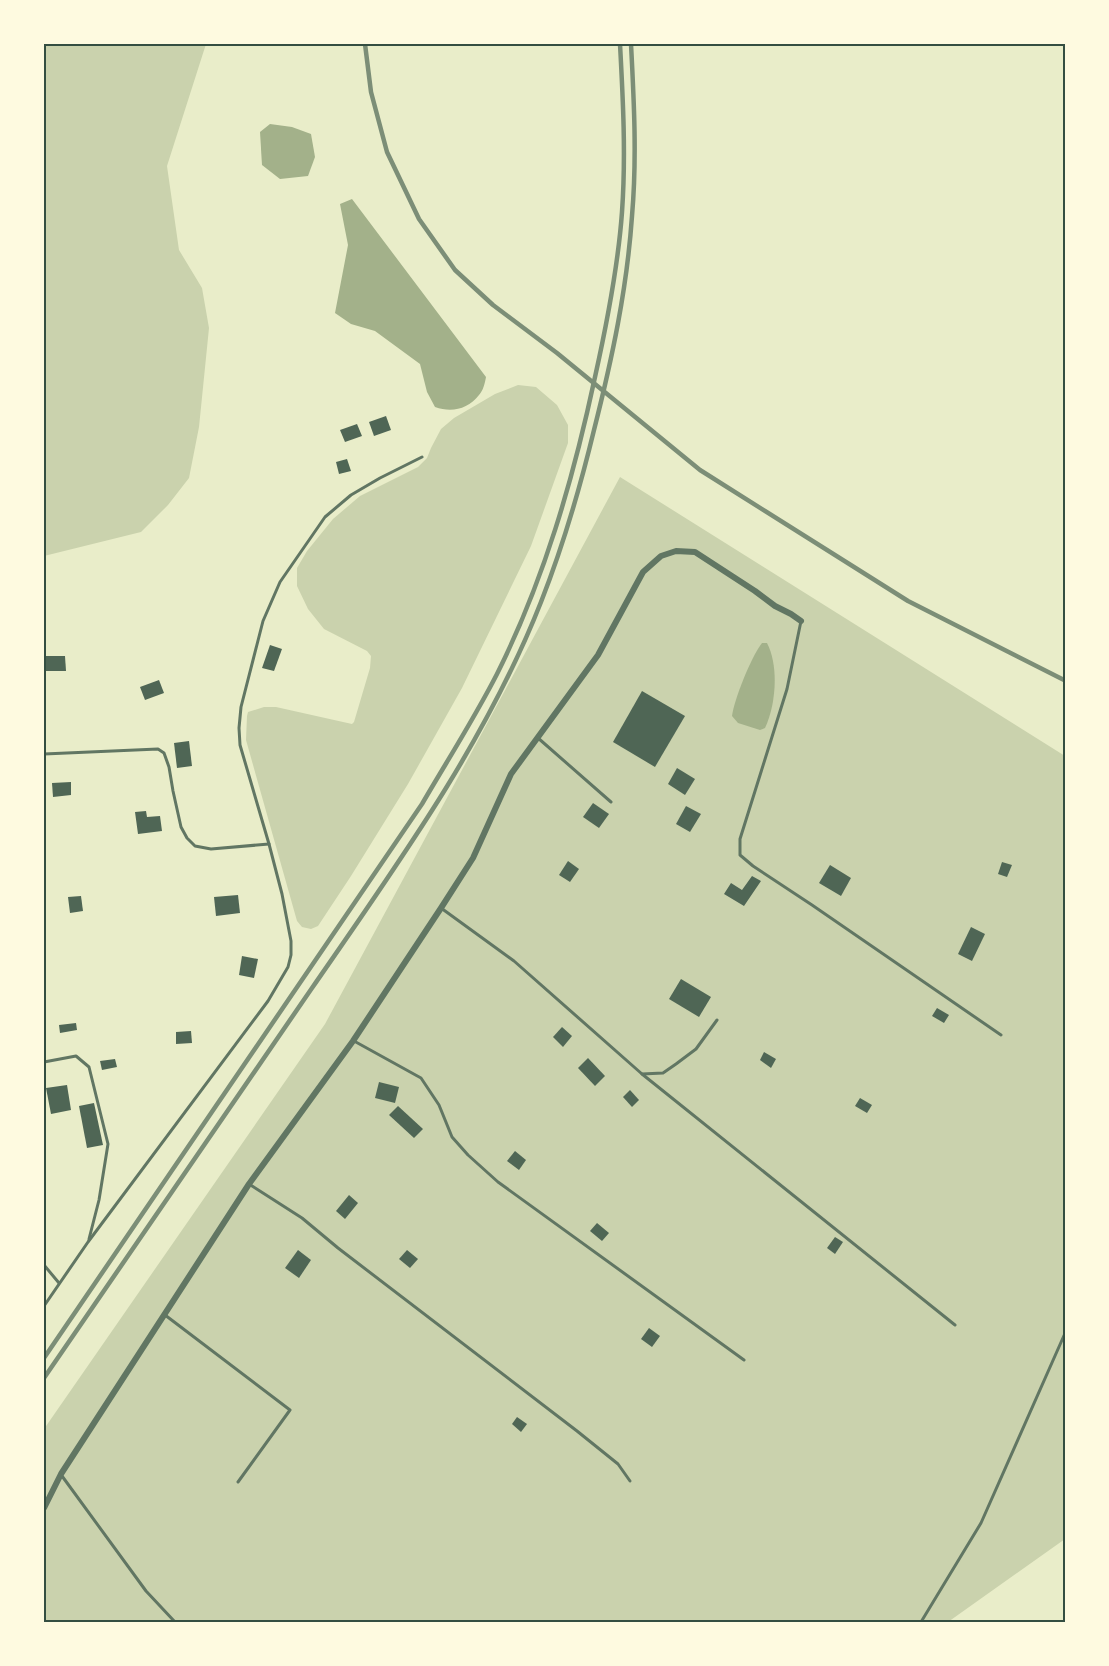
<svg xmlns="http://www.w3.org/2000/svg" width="1109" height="1666" font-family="Helvetica,sans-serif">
	<rect width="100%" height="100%" fill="#e9edc9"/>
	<g fill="#cad2ad">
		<polygon points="44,44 206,44 167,166 179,250 202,288 209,328 199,427 189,478 168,505 141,532 44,556"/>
		<polygon points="518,385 536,387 557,405 568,425 568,443 531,546 462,688 408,784 351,876 318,926 311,929 302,927 297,921 246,740 247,716 248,712 264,707 276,707 352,724 354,722 370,668 371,656 367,651 324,629 308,609 297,586 297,568 307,551 333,519 360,496 418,467 427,458 431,448 441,429 454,418 495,394"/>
		<polygon points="620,477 1065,756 1065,1539 948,1622 44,1622 44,1429 325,1024"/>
	</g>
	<g fill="#a3b18a">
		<polygon points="270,124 292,127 311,134 315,157 308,176 280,179 262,165 260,132"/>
		<path d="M352,199L486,377C485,383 483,391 479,395C468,409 452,413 435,407L427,392L420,364L375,331L351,324L335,313L348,245L340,204Z"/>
		<path d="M762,643H767C779,666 776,705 765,728L760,730L738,723L732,716C734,700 751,657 762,643Z"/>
	</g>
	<g fill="#4f6655">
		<polygon points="386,416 391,430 374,436 369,422"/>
		<polygon points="357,424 362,436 345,442 340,430"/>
		<polygon points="347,459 351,471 339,474 336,462"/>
		<polygon points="270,645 282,649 274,671 262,668"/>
		<polygon points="44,656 65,656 66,671 44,671"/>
		<polygon points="159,680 164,693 145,700 140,687"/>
		<polygon points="642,691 685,716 655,767 613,742"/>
		<polygon points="189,741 192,766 177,768 174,743"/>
		<polygon points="677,768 695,779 685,795 668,784"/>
		<polygon points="71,782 71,795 53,797 52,783"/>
		<polygon points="593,803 609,814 599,828 583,817"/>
		<polygon points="686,806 701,814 690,832 676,824"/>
		<polygon points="146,811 147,817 160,816 162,831 138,834 135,812"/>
		<polygon points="568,861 579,869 570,882 559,875"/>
		<polygon points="1002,862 1012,865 1007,877 998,874"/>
		<polygon points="830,865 851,878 841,896 819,883"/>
		<polygon points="752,876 761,881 744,906 724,894 731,883 742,890"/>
		<polygon points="238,895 240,913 216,916 214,897"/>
		<polygon points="81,896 83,911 70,913 68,897"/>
		<polygon points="971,927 985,934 972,961 958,954"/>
		<polygon points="242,956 258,959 254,978 239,975"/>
		<polygon points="681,979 711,997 699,1017 669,999"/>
		<polygon points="937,1008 949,1015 944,1023 932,1016"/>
		<polygon points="76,1023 77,1030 60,1033 59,1025"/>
		<polygon points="562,1027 572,1036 563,1047 553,1037"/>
		<polygon points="191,1031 192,1043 176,1044 176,1032"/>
		<polygon points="764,1052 776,1059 771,1068 760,1060"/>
		<polygon points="588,1058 605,1076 595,1086 578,1068"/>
		<polygon points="115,1059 117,1067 102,1070 100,1061"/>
		<polygon points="379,1082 399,1087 395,1103 375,1098"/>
		<polygon points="67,1085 71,1110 51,1114 46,1088"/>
		<polygon points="630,1090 639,1100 632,1107 623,1097"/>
		<polygon points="860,1098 872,1105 867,1113 855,1106"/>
		<polygon points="94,1103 103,1145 87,1148 79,1106"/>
		<polygon points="398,1106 423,1129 414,1138 389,1115"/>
		<polygon points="515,1151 526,1160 519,1170 507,1161"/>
		<polygon points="349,1195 358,1203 345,1219 336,1211"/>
		<polygon points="597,1223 609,1233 602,1241 590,1231"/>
		<polygon points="835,1237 843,1242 835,1254 827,1248"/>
		<polygon points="298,1250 311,1260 299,1278 285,1268"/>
		<polygon points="407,1250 418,1259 410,1268 399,1259"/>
		<polygon points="649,1328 660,1336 652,1347 641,1339"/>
		<polygon points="517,1417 527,1424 521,1432 512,1424"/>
	</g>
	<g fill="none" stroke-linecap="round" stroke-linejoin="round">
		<g stroke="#617663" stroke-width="3">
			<polyline points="801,621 787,689 740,839 740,855 753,866 812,905 1001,1035"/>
			<polyline points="538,738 611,802"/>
			<polyline points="44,754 158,749 164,753 169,767 173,791 181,827 187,838 195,846 211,849 269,844"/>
			<polyline points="441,908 514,961 642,1074 663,1073 676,1064 696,1049 717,1020"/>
			<polyline points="354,1041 421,1078 439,1105 452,1137 468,1155 498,1182 744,1360"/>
			<polyline points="44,1062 76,1056 89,1067 108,1144 99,1200 89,1239"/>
			<polyline points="642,1074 955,1325"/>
			<polyline points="249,1184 302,1218 338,1248 577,1431 618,1464 630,1481"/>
			<polyline points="44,1265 59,1283"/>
			<polyline points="44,1306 88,1242 268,1001 288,967 291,955 291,941 282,894 269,844 240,745 239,728 241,707 263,621 280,582 325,517 351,495 380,478 422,457"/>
			<polyline points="165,1315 290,1410 238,1482"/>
			<polyline points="62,1476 146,1591 175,1622"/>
			<polyline points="921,1622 981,1523 1066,1331"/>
		</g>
		<polyline stroke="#617663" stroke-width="6" points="44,1508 61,1474 249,1184 353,1041 441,908 473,858 511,774 598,655 643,572 661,556 676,551 695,552 755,591 775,606 791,614 801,621"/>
		<g stroke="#7c8e77" stroke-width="4.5">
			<polyline points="365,44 371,92 387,152 419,219 455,270 493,305 557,353 700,470 908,601 1066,681"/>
			<path d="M44,1358L422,804C447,761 474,719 497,674C544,580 573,480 595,377C607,323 618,268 622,212C626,156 623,99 620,44"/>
			<path d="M44,1378C133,1248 222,1118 312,988C397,865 486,742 541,602C563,546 580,488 594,430C612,359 627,289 632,216C637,159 634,101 631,44"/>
		</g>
	</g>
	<rect width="1109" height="1666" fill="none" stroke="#fefae0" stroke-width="90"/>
	<rect x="45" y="45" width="1019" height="1576" fill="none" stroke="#344e41" stroke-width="2"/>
</svg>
